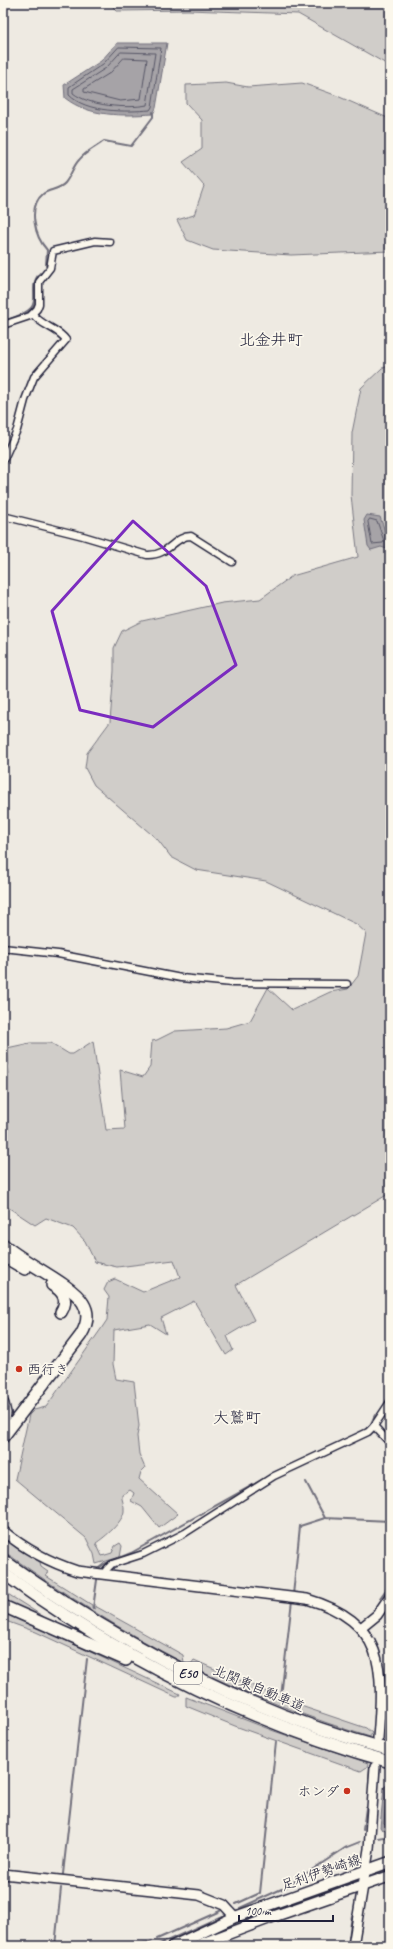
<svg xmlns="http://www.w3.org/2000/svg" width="393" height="1949" font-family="Caveat,'Klee One',sans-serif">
	<rect width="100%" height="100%" fill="#eeeae2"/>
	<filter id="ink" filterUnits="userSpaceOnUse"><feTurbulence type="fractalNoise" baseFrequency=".025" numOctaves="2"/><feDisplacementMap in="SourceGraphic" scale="8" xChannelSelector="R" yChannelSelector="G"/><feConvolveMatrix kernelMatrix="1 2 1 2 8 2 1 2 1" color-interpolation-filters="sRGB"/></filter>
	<g filter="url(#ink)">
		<g fill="#d0cdc9" stroke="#797882">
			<polygon points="109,3 390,3 390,66 298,14 188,10 117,11"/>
			<polygon points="226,83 248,87 302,83 335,95 390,119 390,251 291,255 213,250 187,240 177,220 194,215 204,186 183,162 202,149 202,120 186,103 186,85"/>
			<path d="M390,366V1193L236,1285L254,1320L227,1336L233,1350L226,1355L194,1301L161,1318L166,1334L150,1324L114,1330L113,1364L116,1379L134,1382L139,1426L137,1436L139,1454L145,1468L141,1472L139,1479L178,1514L159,1528L142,1507L131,1501L134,1493L130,1490L122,1495C121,1500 125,1505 124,1511C123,1522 105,1537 96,1543L102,1556L112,1553L115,1546L120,1543L122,1546L120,1557L96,1564L94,1554L86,1538L15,1479L29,1415L34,1410L46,1407L101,1329L107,1320L109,1297L104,1290L108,1282L115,1279L143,1292L180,1277L174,1260L117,1267L95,1262L85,1241L73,1228L46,1218L35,1225L3,1204V1084L9,1074L7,1048L30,1043H51L69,1054H73L93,1041L106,1130L125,1129L120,1070L143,1077L150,1067L152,1041L157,1040L175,1031L226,1028L250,1021L268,988L292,1010L330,992L348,989L358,976L366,933L356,924L266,881L196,870L171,857L158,840L94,785L85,768L87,753L110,722L114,671V648L122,631L142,621L222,603L260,599L292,576L358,557L351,495L352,433L361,388L382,368Z"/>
			<path d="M3,1536L40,1562L41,1567L48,1572L46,1576L92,1605V1608L95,1609V1606L183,1655L184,1663C124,1632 67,1596 12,1557L3,1551Z"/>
			<polygon points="3,1591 44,1617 3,1602"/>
			<polygon points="3,1611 180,1694 178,1697 176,1697 36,1632 3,1620"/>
			<path d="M194,1660L292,1703L366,1728L372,1733L370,1737C308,1718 249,1694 190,1667L189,1664H191Z"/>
			<polygon points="186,1697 274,1731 368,1763 367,1767 361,1771 235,1726 186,1706"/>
		</g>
		<g fill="#a6a3a7" stroke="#716f7c">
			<path d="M117,43H167L156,108L153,114C123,116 89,117 65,98L64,85L101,61Z"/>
			<polygon points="367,515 380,517 390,545 390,550 381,547 371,550 368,546 364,520"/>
			<polygon points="387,1785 390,1786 390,1828 382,1830 380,1827 384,1787"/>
		</g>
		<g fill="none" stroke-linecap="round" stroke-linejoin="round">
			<g stroke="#575666" stroke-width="1">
				<path d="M119,47L161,48L152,107L150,110C126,112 87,113 69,95V87L103,64Z"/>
				<path d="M121,52L155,53L147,105C127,109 89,106 73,93V89L106,68Z"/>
				<polygon points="124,58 147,59 141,99 120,101 84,92 84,89 110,73"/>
				<polygon points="370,519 377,521 384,541 383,543 372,544 368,522"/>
				<polyline points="390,1789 387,1791 384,1823 386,1825 390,1824"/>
			</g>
			<g stroke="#716f7c" stroke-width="2">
				<path d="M46,265L47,250C35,237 27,207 43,194C49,189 59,190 65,183C71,176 73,166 79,160C85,152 96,147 104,141L131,146L153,117V112"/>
				<path d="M3,321C12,318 25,315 31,308C39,300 28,286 40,273"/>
				<polyline points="376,1433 390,1448"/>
				<polyline points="347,1439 369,1428 375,1415"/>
				<polyline points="306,1482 325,1518 390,1521"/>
				<polyline points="99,1568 104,1564 131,1553 274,1473"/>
				<polyline points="293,1595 300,1526 325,1518"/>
				<polyline points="380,1598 390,1584"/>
				<polyline points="93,1608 97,1580"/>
				<polyline points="281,1697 292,1600"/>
				<polyline points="374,1736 374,1729"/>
				<polyline points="369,1778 370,1766"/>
				<polyline points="363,1830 366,1808"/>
				<polyline points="378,1838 390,1836"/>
				<polyline points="63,1874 87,1659"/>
				<polyline points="236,1904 260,1893 276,1742"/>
				<polyline points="240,1908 286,1887 345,1848 360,1842"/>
				<polyline points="157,1939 220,1911"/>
				<polyline points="158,1945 222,1916"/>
				<polyline points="55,1946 61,1888"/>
				<polyline points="140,1946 152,1941"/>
				<polyline points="348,1946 352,1915"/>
			</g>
			<defs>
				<g id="street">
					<polyline points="3,325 30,316 37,309 39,304 39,282 50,268 53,251 95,241 110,242"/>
					<path d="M3,461L17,430L25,400L34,377L66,340C58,328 41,326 33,314"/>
					<path d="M3,516L83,536L147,555C169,556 174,536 191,536L232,562"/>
					<polyline points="3,948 58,954 181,978 232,983 347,984"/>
					<polyline points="374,1426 390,1443"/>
					<polyline points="106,1575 106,1570 112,1564 143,1554 185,1533 274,1476 368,1432 374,1426 390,1402"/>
				</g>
				<g id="secondary">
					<path d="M3,1531C26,1550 49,1562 77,1571L307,1599C385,1622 384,1667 378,1738"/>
					<polyline points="361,1628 377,1615 390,1596"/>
					<polyline points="3,1874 199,1895 224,1905 235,1917"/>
					<polyline points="353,1946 369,1849 375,1767"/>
				</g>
				<g id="primary">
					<polyline points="173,1946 235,1917 390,1862"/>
					<polyline points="196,1946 275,1916 390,1876"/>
				</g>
				<g id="highway">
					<path d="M3,1244C22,1262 72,1284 83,1303C90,1314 87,1325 81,1335L3,1437"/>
					<polyline points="3,1256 25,1269"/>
					<path d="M52,1285C63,1291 69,1300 61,1312"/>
					<polyline points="3,1404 5,1413 3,1426"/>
					<path d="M3,1560C120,1644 250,1713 390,1750"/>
					<path d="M3,1573C120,1658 250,1723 390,1762"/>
					<polyline points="3,1606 126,1660"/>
				</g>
			</defs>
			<use href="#street" stroke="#22223b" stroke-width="9"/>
			<use href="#secondary" stroke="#22223b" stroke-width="12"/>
			<use href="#primary" stroke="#22223b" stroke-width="13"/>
			<use href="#highway" stroke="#22223b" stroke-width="14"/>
			<use href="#street" stroke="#fbf7ec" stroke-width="6"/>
			<use href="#secondary" stroke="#fbf7ec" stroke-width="9"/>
			<use href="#primary" stroke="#fbf7ec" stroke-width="10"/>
			<use href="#highway" stroke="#fbf7ec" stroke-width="11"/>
		</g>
	</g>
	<path fill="none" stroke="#7b2cbf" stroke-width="3" stroke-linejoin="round" d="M133,521L206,586L236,665L153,727L80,710L52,611Z"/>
	<g fill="#c8321e" stroke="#fbf7ec" stroke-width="1.5">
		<circle cx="19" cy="1369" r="4"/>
		<circle cx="347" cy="1791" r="4"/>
	</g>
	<g text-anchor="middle" stroke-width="3.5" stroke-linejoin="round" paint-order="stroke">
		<rect fill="#fbf7ec" stroke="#636270" stroke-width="1" x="174" y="1662" width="28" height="22" rx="3"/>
		<g font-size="13" font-weight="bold" fill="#22223b">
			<text x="188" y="1678">E50</text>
		</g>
		<g font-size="14" fill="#22223b" stroke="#fbf7ec" text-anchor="start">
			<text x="27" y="1374">西行き</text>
			<text x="339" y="1796" text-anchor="end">ホンダ</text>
		</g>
		<g font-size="14" fill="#22223b" stroke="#fbf7ec">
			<text transform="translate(259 1688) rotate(23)" y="5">北関東自動車道</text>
			<text transform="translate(321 1872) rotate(-19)" y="5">足利伊勢崎線</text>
		</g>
		<g font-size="16" fill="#22223b" stroke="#fbf7ec">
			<text x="271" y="345">北金井町</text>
			<text x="237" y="1423">大鷲町</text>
		</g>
	</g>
	<rect width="393" height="1949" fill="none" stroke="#fbf7ec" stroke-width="16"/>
	<rect x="8" y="8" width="377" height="1933" fill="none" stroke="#22223b" stroke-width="1.5" filter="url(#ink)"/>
	<path d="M239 1915v6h94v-6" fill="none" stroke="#22223b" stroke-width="2"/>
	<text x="245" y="1915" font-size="12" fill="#22223b" stroke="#fbf7ec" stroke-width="3" paint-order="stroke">100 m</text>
</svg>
